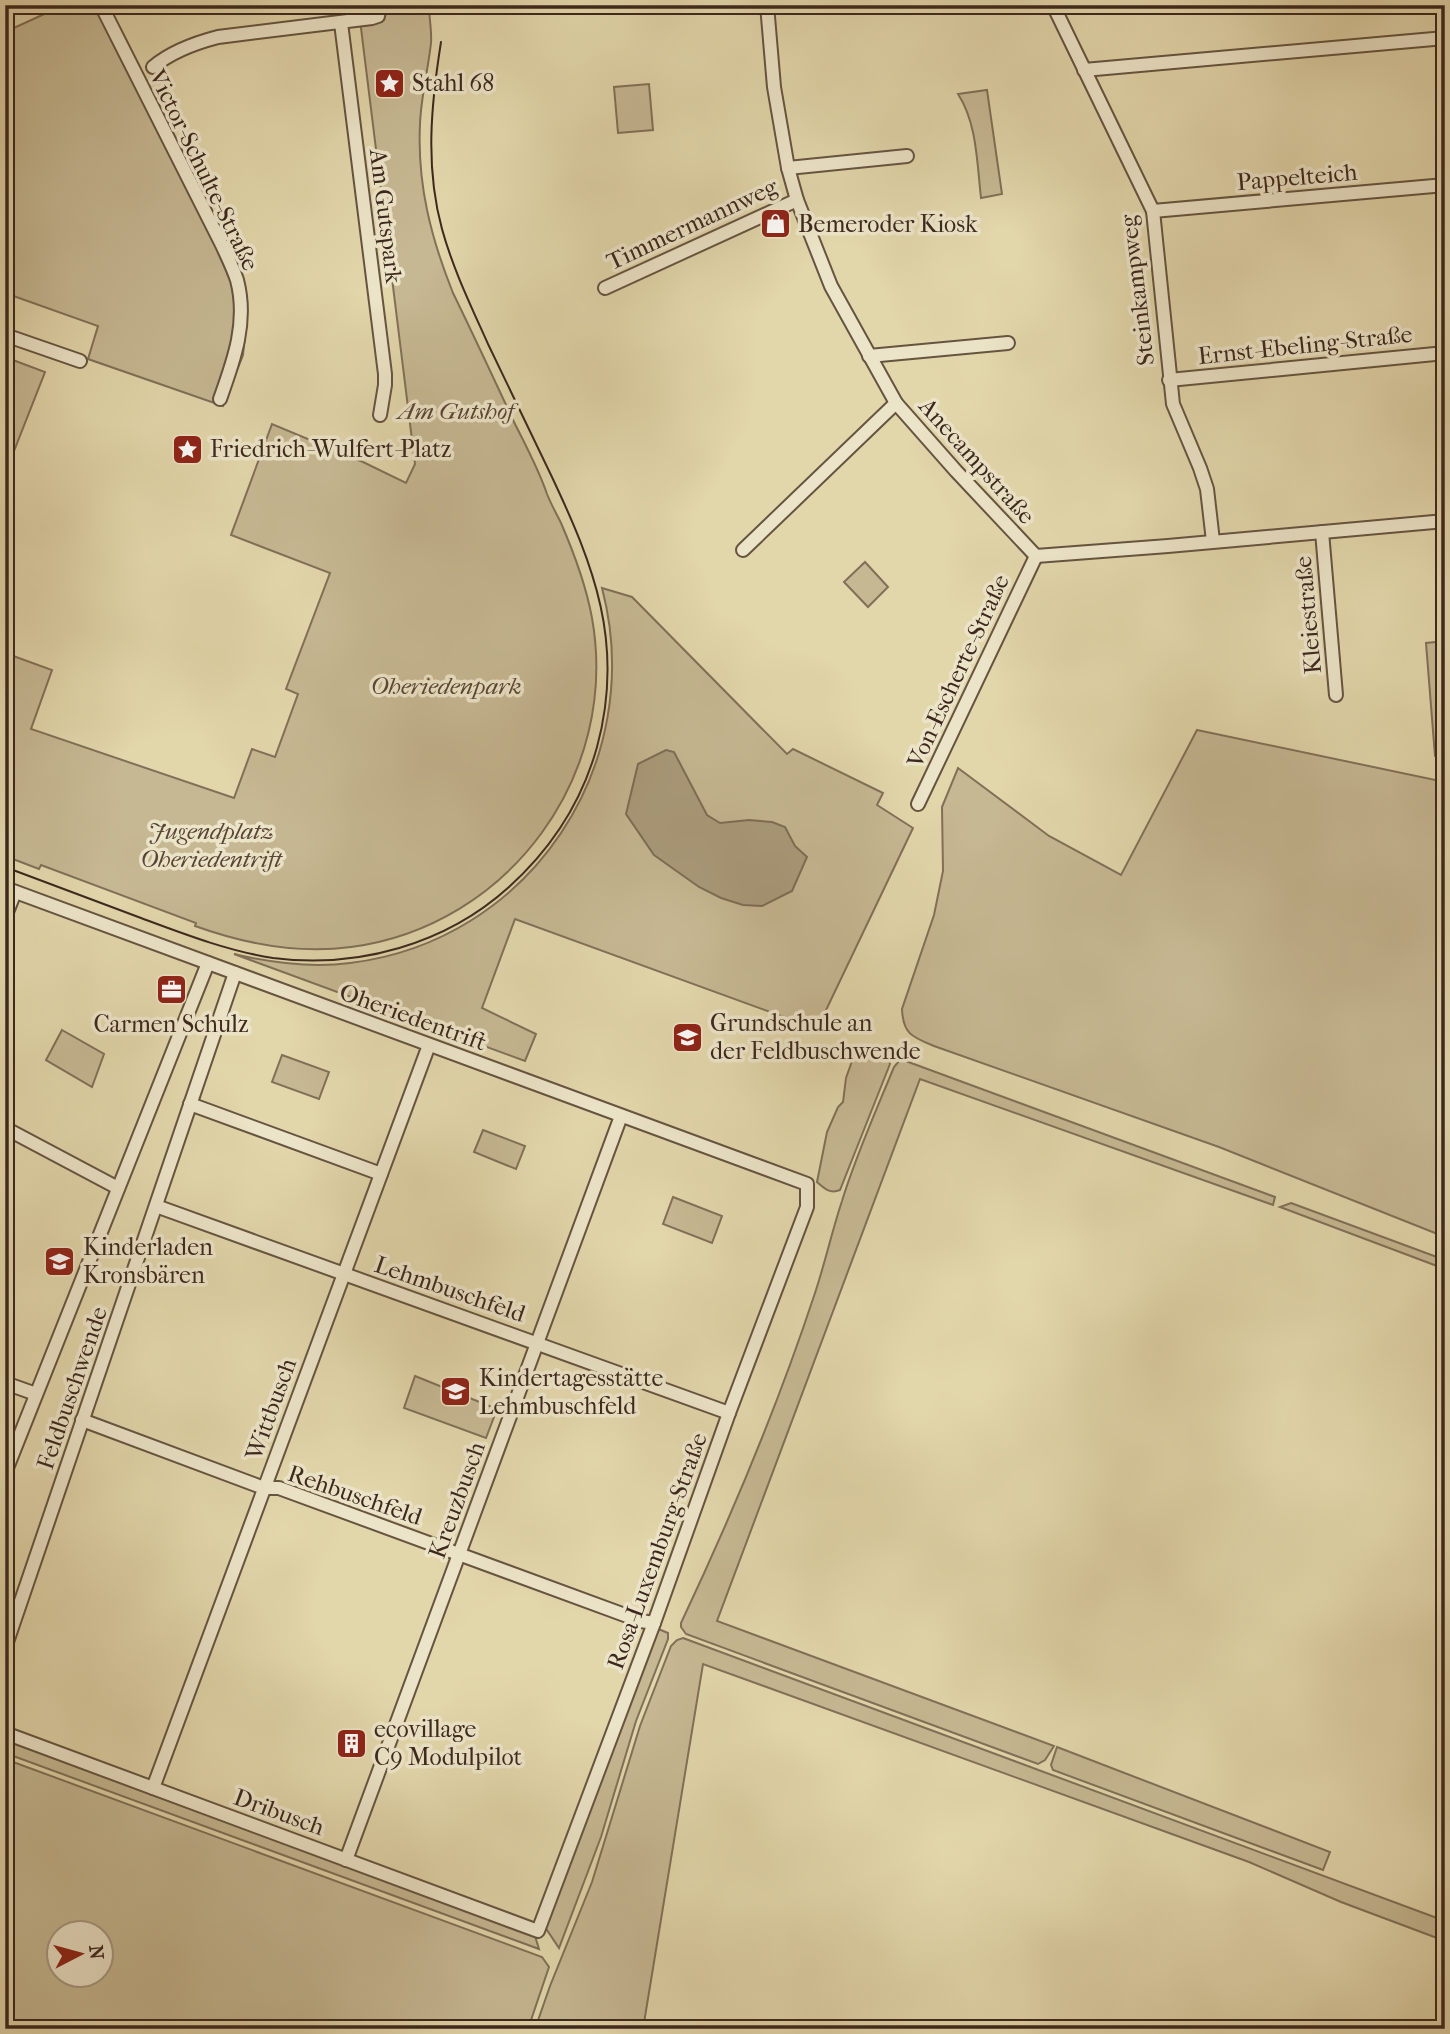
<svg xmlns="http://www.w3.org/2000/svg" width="1450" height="2034" font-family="'IM FELL French Canon',serif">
	<rect width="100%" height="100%" fill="#e2d6ab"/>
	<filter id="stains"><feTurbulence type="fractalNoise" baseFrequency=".00286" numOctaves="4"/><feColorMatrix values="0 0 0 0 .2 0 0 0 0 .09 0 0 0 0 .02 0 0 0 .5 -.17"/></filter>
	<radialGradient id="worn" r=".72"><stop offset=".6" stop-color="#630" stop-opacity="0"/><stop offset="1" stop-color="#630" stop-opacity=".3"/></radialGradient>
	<g fill="#c6b893" stroke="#817058" stroke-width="2" fill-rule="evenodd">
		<polygon points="64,5 107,5 247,313 243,355 223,406 88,359 98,326 5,293 5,32"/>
		<path d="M429,5C429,18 432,31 431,43C428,70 421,97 420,124C417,184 431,238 453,293C474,336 494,379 514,422C526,446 539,470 547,494C551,504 556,513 561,523C574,553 586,585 592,618C620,775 509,926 351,947C299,954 245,944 195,926L196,923L41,865L39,869L5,856V653L52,670L31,729L234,798L252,749L275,757L298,694L286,689L330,573L231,535L272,424L363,462L406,483L415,464L360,20L381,9Z"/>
		<polygon points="649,84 653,130 618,133 614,87"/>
		<path d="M987,90L1002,194L981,198C977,163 977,123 958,94Z"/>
		<polygon points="5,357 45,372 5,474"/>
		<polygon points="865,562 888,587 868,607 844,582"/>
		<path d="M602,588L632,597L787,754L793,749L883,793L877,805L913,828L817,1029L515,919L482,1008L536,1034L525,1061L234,954C272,963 311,968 350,963C531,941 648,763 602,588Z"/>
		<polygon points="1445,641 1445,758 1435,756 1426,643"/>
		<path d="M1197,730L1445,782V1237L1219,1147L934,1046C912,1037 903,1034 902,1009L934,915L943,871L942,807L958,768L1049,836L1121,875Z"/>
		<polygon points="62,1030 104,1054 92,1087 46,1060"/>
		<path d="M864,1046C875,1049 888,1051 890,1064L840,1190C830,1194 825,1189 817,1182L827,1132L838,1107L843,1102L846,1078L856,1050Z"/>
		<polygon points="282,1055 329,1072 319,1099 272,1082"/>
		<path d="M903,1060L1275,1197L1273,1205L920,1079L717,1621L1054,1746L1045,1760L1038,1764L686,1634L681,1627V1623C732,1515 778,1405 815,1293C825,1263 832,1231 842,1201C856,1155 876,1111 894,1067L899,1061Z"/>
		<polygon points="483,1130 525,1146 516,1169 474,1152"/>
		<polygon points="673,1197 722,1216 712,1243 663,1224"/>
		<polygon points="1291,1203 1445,1260 1445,1269 1280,1207"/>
		<polygon points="415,1376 497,1409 486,1438 404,1408"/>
		<polygon points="656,1628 668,1633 668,1639 636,1721 601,1837 559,1948 545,1927"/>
		<polygon points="683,1638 1445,1921 1445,1941 1341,1902 1249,1862 703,1664 643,2029 535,2029 550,1986 592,1882 640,1726 671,1646 677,1640"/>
		<polygon points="5,1739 535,1936 539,1949 5,1753"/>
		<polygon points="1057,1747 1330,1852 1323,1870 1053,1770 1051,1765"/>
		<path d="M5,1759L542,1957L549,1967L528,2029H5ZM60,1932H102V1974H60Z"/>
	</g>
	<polygon fill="#aa9b7b" stroke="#7e6d56" stroke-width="2" points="666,750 674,752 707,815 720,823 749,820 772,822 785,827 795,846 807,857 792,891 762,906 743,905 721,898 699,887 654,855 626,814 638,764"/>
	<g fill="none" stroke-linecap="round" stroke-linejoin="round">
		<defs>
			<g id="street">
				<path d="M101,5L222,245C227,256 233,268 237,280C248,322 234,360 220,399"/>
				<polyline points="767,5 774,87 788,168 797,200 831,286 896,403 956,471 1036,556 1168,546 1445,521"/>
				<polyline points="1053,5 1153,211 1173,404 1200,468 1207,489 1213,541"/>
				<polyline points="485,6 490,5"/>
				<polyline points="341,23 385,374 385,385 380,415"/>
				<path d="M153,67C172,51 195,43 218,37L372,18L378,16L380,5"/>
				<polyline points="1084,70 1445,38"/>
				<polyline points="788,168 907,156"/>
				<polyline points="1153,211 1445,185"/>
				<polyline points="605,288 797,200"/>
				<polyline points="5,335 80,361"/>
				<polyline points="869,356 1008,343"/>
				<polyline points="1169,380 1445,353"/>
				<polyline points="1322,532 1336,695"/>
				<polyline points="743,550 896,403"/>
				<polyline points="918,804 1036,556"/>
				<polyline points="5,888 807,1184 807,1207 729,1413 654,1623 538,1931 5,1733"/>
				<polyline points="5,917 15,892"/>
				<polyline points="190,1104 381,1174"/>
				<polyline points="5,1128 118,1188"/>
				<path d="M156,1206C347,1276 539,1343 729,1413"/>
				<polyline points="5,1383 36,1394"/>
				<polyline points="82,1420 264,1488 279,1488 641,1621 654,1623"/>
				<polyline points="5,1473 208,963"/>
				<polyline points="5,1648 235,973"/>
				<polyline points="153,1788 429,1045"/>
				<polyline points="346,1860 621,1116"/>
			</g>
		</defs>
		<use href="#street" stroke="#665441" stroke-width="16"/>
		<use href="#street" stroke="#ece4c8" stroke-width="12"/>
		<path stroke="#3c281e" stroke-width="2" d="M5,867C51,884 96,901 141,918C184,934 228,951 273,958C358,969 446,944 509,887C551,849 582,801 597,747C625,644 594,566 551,475C530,431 509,387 488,344C471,306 453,269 442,229C425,167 431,105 441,42"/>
	</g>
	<defs>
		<symbol id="sight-square" viewBox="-11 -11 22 22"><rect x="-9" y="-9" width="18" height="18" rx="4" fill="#8f2418" stroke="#ece4c8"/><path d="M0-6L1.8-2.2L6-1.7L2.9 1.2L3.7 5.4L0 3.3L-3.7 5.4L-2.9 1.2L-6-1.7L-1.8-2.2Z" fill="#fff"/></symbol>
		<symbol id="shop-square" viewBox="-11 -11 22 22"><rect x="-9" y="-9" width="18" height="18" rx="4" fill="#8f2418" stroke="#ece4c8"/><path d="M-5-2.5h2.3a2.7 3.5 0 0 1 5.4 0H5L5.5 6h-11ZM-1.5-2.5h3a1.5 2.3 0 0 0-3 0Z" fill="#fff"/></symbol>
		<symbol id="office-square" viewBox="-11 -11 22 22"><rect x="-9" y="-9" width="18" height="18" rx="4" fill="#8f2418" stroke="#ece4c8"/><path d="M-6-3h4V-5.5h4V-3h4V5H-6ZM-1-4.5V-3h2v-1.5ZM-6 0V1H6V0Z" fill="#fff"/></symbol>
		<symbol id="school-square" viewBox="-11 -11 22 22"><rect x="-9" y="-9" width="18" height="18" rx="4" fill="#8f2418" stroke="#ece4c8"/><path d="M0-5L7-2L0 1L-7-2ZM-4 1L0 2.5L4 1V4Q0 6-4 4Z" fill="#fff"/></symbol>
		<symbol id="building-square" viewBox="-11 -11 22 22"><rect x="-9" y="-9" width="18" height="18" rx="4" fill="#8f2418" stroke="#ece4c8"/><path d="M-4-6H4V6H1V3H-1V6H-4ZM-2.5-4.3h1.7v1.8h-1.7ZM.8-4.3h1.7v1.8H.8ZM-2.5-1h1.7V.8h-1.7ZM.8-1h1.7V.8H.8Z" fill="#fff"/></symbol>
	</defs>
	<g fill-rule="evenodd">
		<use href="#sight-square" x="372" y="66" width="35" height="35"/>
		<use href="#shop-square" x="758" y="206" width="35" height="35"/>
		<use href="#sight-square" x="170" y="432" width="35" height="35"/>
		<use href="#office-square" x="154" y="972" width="35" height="35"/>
		<use href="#school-square" x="670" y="1020" width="35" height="35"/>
		<use href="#school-square" x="42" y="1244" width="35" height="35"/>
		<use href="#school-square" x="438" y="1374" width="35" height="35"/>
		<use href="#building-square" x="334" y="1726" width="35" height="35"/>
	</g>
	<g text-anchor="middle" stroke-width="7" stroke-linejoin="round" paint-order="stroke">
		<g font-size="24" fill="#3c281e" stroke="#ece4c8" text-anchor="start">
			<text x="412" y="91">Stahl 68</text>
			<text x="798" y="232">Bemeroder Kiosk</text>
			<text x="210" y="457">Friedrich-Wulfert-Platz</text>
			<text x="710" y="1031">Grundschule an<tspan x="710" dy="28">der Feldbuschwende</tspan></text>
			<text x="171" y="1032" text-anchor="middle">Carmen Schulz</text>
			<text x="83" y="1255">Kinderladen<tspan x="83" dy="28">Kronsbären</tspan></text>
			<text x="479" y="1386">Kindertagesstätte<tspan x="479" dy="28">Lehmbuschfeld</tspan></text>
			<text x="374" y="1737">ecovillage<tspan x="374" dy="28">C9 Modulpilot</tspan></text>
		</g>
		<g font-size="24" fill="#3c281e" stroke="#ece4c8">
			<text transform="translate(204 170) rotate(64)" y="8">Victor-Schulte-Straße</text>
			<text transform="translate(1297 177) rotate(-5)" y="8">Pappelteich</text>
			<text transform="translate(386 216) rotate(83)" y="8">Am Gutspark</text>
			<text transform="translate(692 224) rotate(-25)" y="8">Timmermannweg</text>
			<text transform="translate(1137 290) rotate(-97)" y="8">Steinkampweg</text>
			<text transform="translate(1305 345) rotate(-6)" y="8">Ernst-Ebeling-Straße</text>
			<text transform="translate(977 461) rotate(48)" y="8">Anecampstraße</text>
			<text transform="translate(1308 615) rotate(-95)" y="8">Kleiestraße</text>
			<text transform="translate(958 671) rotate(-65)" y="8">Von-Escherte-Straße</text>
			<text transform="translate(413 1017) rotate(20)" y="8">Oheriedentrift</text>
			<text transform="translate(450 1289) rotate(19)" y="8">Lehmbuschfeld</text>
			<text transform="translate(72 1388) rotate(-71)" y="8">Feldbuschwende</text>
			<text transform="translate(271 1409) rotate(-70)" y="8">Wittbusch</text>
			<text transform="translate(355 1495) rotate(19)" y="8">Rehbuschfeld</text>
			<text transform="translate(457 1500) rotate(-70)" y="8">Kreuzbusch</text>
			<text transform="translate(657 1551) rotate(-70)" y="8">Rosa-Luxemburg-Straße</text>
			<text transform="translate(279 1812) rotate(20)" y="8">Dribusch</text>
		</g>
		<g font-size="24" font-style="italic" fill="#584535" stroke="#ece4c8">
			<text x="456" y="419">Am Gutshof</text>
			<text x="446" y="694">Oheriedenpark</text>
			<text x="211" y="839">Jugendplatz<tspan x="211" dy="28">Oheriedentrift</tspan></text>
		</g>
	</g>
	<rect width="1450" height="2034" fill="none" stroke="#e2d6ab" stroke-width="28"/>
	<rect x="7" y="7" width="1436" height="2020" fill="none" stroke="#3c281e" stroke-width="3.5"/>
	<rect x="14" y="14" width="1422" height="2006" fill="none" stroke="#3c281e" stroke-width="2"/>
	<g transform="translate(80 1954) rotate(84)"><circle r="33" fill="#ece4c8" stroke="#a69984" stroke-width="2"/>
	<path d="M0-5L12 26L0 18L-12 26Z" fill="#8f2418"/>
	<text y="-10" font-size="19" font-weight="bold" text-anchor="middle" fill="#3c281e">N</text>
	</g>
	<rect width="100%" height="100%" filter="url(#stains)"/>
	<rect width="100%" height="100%" fill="url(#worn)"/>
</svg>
